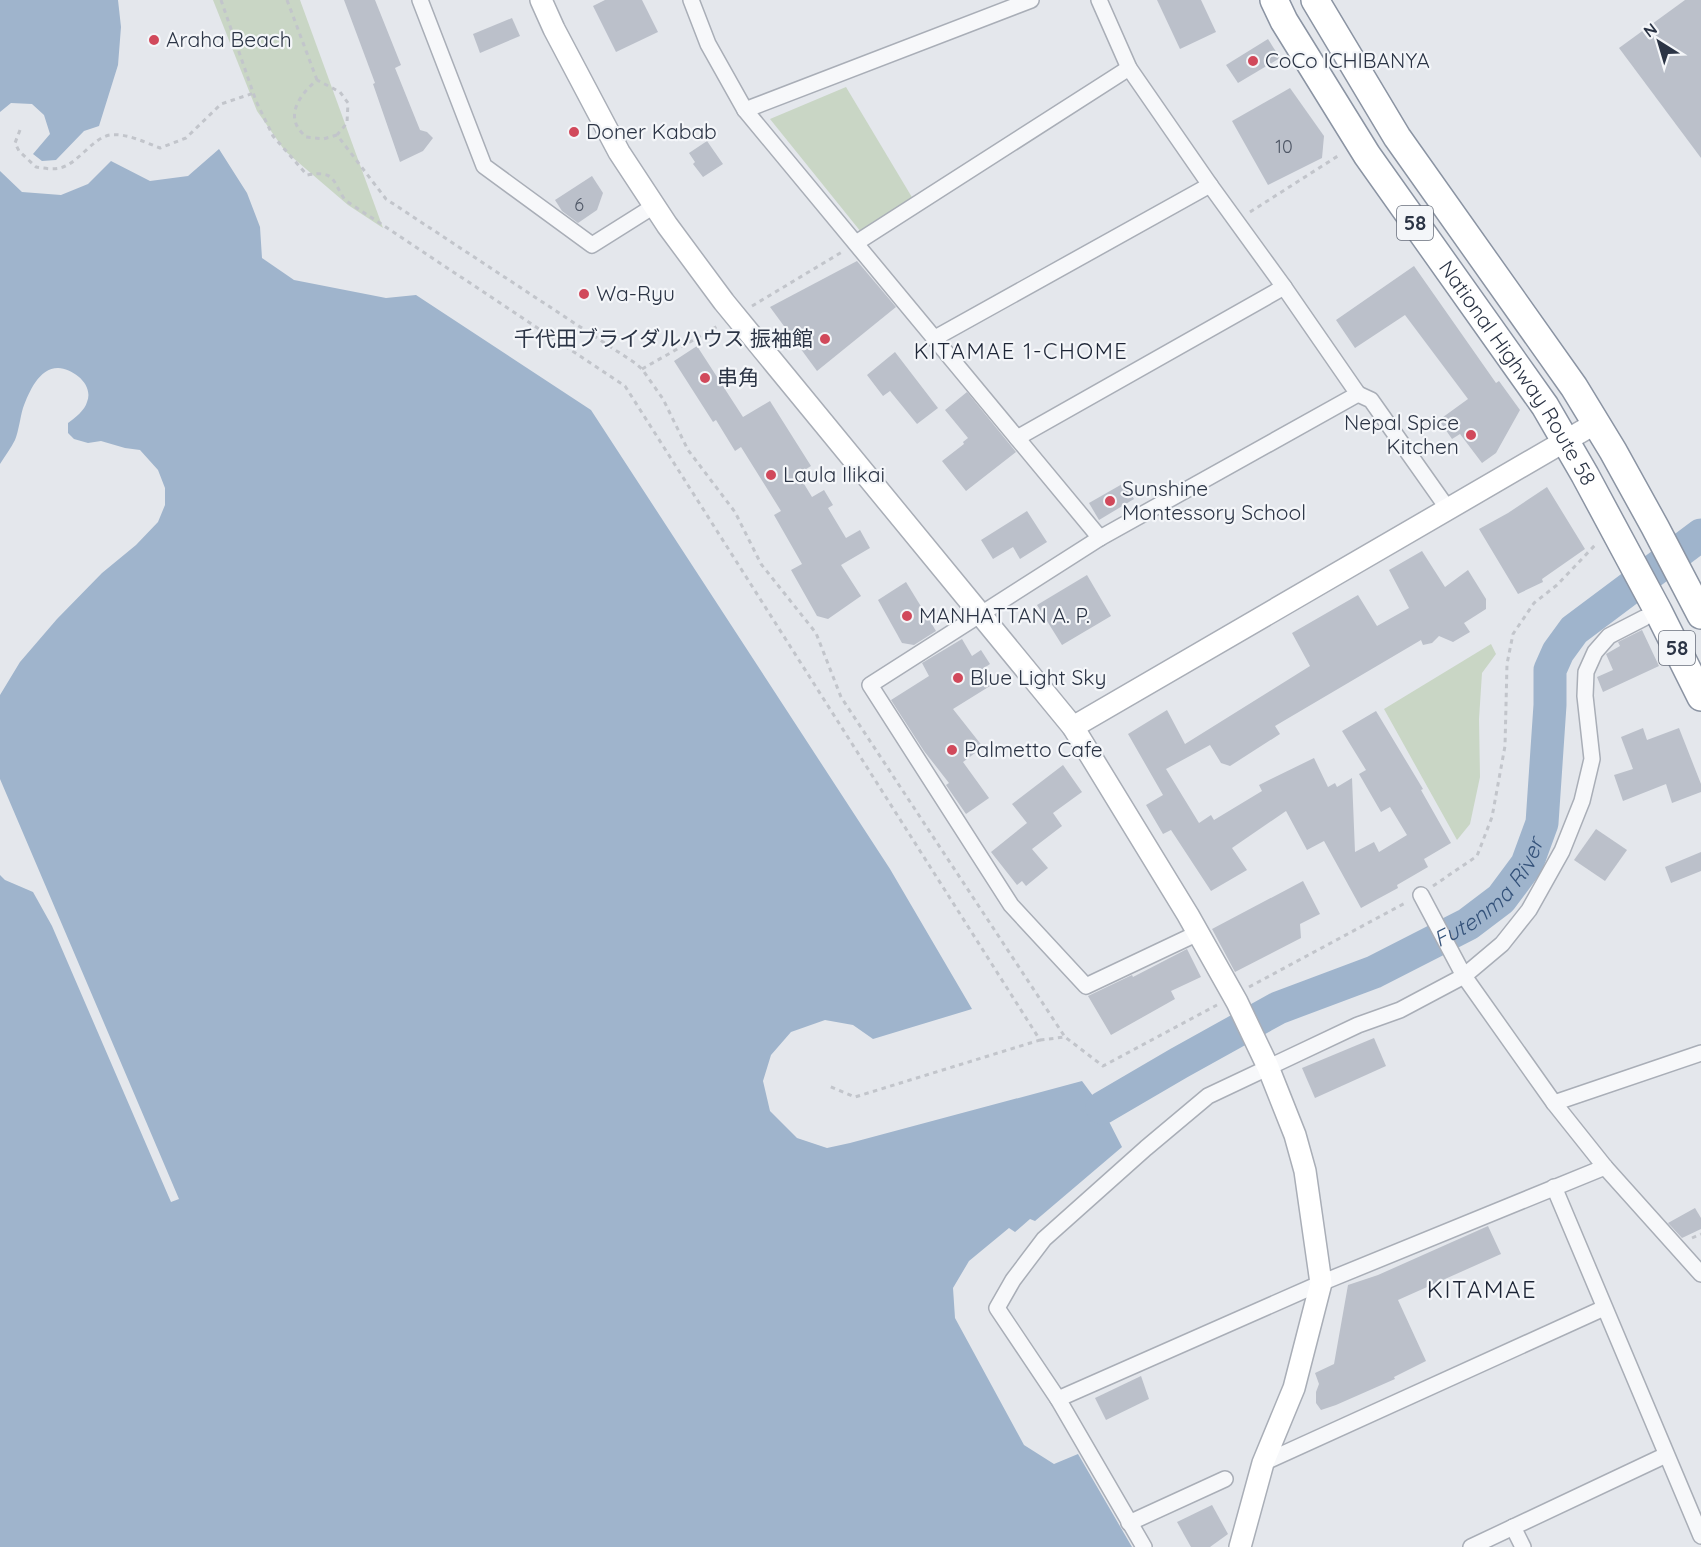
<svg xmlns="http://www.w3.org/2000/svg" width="1701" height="1547" font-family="Quicksand,'Noto Sans JP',sans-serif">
	<rect width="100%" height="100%" fill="#e4e7ec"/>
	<g fill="#c9d6c5">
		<polygon points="213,0 300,0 383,228 348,205 285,151 257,111"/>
		<polygon points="846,87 913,199 861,232 770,119"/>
		<polygon points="1491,644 1496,654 1482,673 1479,719 1480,777 1470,824 1457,840 1384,709"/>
	</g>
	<g fill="#9fb4cc">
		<polygon points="0,0 118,0 121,27 118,65 99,126 84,131 56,160 42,161 33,154 50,134 44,115 32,104 11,103 0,112"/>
		<path d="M219,149L247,193L260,227L262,258L294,280L386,298L416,295L591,410L890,869L972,1009L873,1039L853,1025L825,1020L791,1032L771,1055L763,1081L770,1111L797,1138L827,1148L850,1143L1082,1081L1102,1108L1122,1147L1035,1221L1030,1219L1015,1232L1009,1228L969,1261L953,1288L955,1318L1024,1445L1054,1464L1078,1454L1132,1547H0V875L5,880L33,892L52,926L171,1202L179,1199L0,779V695L20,662L57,619L102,573L136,545L158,522L165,505V488L158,470L140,450L125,448L101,441L88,443L74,439L68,433V423C75,418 85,410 87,402C94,385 74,369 58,368C39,368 29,392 23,408C20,418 19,430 15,440C11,448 5,456 0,464V171L22,192L61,195L88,184L111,161L150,181L188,176Z"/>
	</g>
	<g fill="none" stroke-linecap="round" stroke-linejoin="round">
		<path stroke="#9fb4cc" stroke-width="33" id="s1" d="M1102,1108L1179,1063L1278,1008L1374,972L1468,924L1501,899L1527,864L1542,823L1550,705V670L1558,652L1574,630L1701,535"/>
	</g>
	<g fill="#bbc0ca">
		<polygon points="344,0 375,0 401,65 395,68 420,130 427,132 433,138 423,151 400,162 373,84 375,83"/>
		<polygon points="605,0 642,0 658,32 616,52 593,6"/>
		<polygon points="1157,0 1201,0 1216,32 1180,49"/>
		<polygon points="1685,0 1701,0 1701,158 1619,48"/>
		<polygon points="512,18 520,36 480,53 473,34"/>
		<polygon points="1268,39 1280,58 1238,83 1226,65"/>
		<polygon points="1290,88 1324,136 1322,158 1268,185 1232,121"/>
		<polygon points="707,141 723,164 703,177 693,164 695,162 689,153"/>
		<polygon points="592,176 603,193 597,210 578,223 562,211 555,200"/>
		<polygon points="857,261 896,307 817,371 770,307"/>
		<polygon points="1414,266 1496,383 1499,381 1520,410 1496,453 1482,463 1460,434 1452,439 1439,420 1468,399 1405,315 1355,348 1336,320"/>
		<polygon points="697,346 743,417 770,401 811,466 798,474 812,497 824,490 833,505 828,508 846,538 860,530 870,548 841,565 861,596 828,619 817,616 791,570 802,564 774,515 781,511 741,447 735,451 716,420 713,422 674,361"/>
		<polygon points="895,352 938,408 917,424 890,391 883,396 867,375"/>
		<polygon points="967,392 1016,452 966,491 942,461 964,444 963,442 968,438 945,410"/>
		<polygon points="1124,483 1134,499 1099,520 1089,503"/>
		<polygon points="1547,487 1585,549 1542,579 1543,582 1518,594 1479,529 1508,513"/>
		<polygon points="1027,511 1047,542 1020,559 1013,547 993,559 981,540"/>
		<polygon points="1422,551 1445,587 1468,570 1486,599 1486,609 1464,623 1470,632 1453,642 1439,636 1432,643 1423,645 1421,640 1275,726 1280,734 1230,766 1221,763 1210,745 1166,769 1199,823 1211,815 1214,820 1262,791 1259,785 1314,758 1328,787 1335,783 1337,787 1352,778 1355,852 1374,842 1379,852 1407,835 1390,807 1381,812 1359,774 1366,770 1342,731 1376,711 1423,789 1421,790 1451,843 1424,859 1428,867 1397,885 1398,888 1361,908 1324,841 1307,850 1286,811 1232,848 1247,870 1211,891 1171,830 1163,834 1146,805 1163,795 1128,734 1167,710 1185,744 1310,666 1292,633 1358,595 1377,626 1409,608 1389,570"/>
		<polygon points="1087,575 1111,616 1062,645 1037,605"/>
		<polygon points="906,582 936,631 914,645 902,643 878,600"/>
		<polygon points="1642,630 1659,666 1603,692 1597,677 1613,670 1606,654 1620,646 1618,642"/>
		<polygon points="962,639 972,656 981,650 990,664 981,670 990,686 953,709 983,747 963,762 989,798 966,814 946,785 949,783 924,751 891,700 929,676 922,663"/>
		<polygon points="1643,728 1647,740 1679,728 1701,784 1701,792 1672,803 1666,784 1623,801 1614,775 1633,769 1621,737"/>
		<polygon points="1063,765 1082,792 1053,813 1062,826 1032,849 1048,868 1026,886 1022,881 1017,885 991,852 1027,823 1012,804"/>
		<polygon points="1596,829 1627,850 1605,881 1574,860"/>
		<polygon points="1701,852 1701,871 1671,883 1665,867"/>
		<polygon points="1303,881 1320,914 1300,924 1301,938 1235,972 1212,929"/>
		<polygon points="1187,949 1201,977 1171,991 1175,999 1111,1035 1088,996 1132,975 1133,977"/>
		<polygon points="1374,1038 1386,1066 1315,1098 1302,1068"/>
		<polygon points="1695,1208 1701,1218 1701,1229 1682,1238 1668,1223"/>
		<polygon points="1488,1226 1501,1254 1398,1300 1426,1361 1394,1377 1395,1379 1336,1405 1321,1410 1316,1403 1316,1392 1319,1384 1315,1373 1334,1364 1348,1285 1378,1275"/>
		<polygon points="1141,1376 1149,1399 1106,1420 1095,1398"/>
		<polygon points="1212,1505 1228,1534 1210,1547 1191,1547 1177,1522"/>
	</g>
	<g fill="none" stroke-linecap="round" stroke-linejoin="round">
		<defs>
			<g id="street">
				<polyline points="420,0 484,166 592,245 654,206"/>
				<polyline points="691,0 708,44 745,110 1100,538"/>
				<polyline points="1099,0 1129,68 1210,185 1284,287 1358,394 1100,538 870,685 1011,905 1086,986 1198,933"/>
				<polyline points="745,110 1031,0"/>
				<polyline points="856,243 1129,68"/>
				<polyline points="935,338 1210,185"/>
				<polyline points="1358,394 1371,400 1448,509"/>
				<polyline points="1017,438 1284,287"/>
				<polyline points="1421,895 1464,976 1554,1103 1605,1167 1701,1274"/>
				<polyline points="1554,1103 1701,1053"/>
				<polyline points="1554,1187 1701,1536"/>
				<polyline points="1058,1399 1321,1283 1605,1167"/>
				<polyline points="1263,1463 1604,1308"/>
				<polyline points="1129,1523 1225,1479"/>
				<polyline points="1513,1527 1523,1547"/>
				<polyline points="1144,1547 1058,1399 997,1308 1013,1280 1044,1239 1146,1148 1208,1096 1358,1025 1400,1010 1464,976 1502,944 1529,910 1562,851 1582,801 1592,759 1585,696 1586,672 1595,652 1609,636 1644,618"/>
				<polyline points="1471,1547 1666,1455"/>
			</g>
			<g id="secondary">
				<polyline points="541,0 554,29 619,152 667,225 724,302 1073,727 1188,915 1237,1002 1268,1067 1295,1135 1305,1171 1321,1283 1294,1388 1263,1463 1240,1547"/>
				<polyline points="1073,727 1596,423"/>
			</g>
			<g id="highway">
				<path id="s2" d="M1274,0L1284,21L1367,155L1545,406L1585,475L1658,611L1701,697"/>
				<polyline points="1315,0 1397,137 1574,387 1613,451 1655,527 1701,615"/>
			</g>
		</defs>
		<use href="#street" stroke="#a9aeb7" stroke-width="18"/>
		<use href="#secondary" stroke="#a9aeb7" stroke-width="24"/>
		<use href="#highway" stroke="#8b94a3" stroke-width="30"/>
		<g stroke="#c2c5cb" stroke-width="3" stroke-dasharray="4.5 4.5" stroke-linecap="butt">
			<path d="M221,0L256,101L273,136L307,175C336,170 332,181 345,200L625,386L1040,1040L855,1097L829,1086"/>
			<polyline points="287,0 317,80"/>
			<path d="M20,130L15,143L19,151L36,167C43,168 53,170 60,168C78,164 92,138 110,135C127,133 144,142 160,148L186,138L221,104L254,93"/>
			<path d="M337,135L323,139L306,137C303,134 299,130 297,126C288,109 305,90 317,80L340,92L348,103L347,123L337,135L386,199L635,363L642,369L663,399L688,450L735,512L761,564L816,633L841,697L1065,1037"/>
			<polyline points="1250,212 1341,154"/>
			<polyline points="752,306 842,252"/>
			<polyline points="642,369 718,326"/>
			<polyline points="1433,886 1477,856 1492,817 1505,746 1507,664 1513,634 1534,603 1557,585 1597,543"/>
			<polyline points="1249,987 1407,902"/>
			<polyline points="1040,1040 1065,1037 1103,1066 1217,1005"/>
			<polyline points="1692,1238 1701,1234"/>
		</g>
		<use href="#street" stroke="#f7f8fa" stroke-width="15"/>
		<use href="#secondary" stroke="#fff" stroke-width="21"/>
		<use href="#highway" stroke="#fff" stroke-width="27"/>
	</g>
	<g fill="#d1495b" stroke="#f4f6f9" stroke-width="2">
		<circle cx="154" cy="40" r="6"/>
		<circle cx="1253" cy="61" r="6"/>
		<circle cx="574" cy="132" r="6"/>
		<circle cx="584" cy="294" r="6"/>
		<circle cx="825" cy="339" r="6"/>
		<circle cx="705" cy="378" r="6"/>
		<circle cx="1471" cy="435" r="6"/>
		<circle cx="771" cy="475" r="6"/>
		<circle cx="1110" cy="501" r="6"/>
		<circle cx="907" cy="616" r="6"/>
		<circle cx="958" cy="678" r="6"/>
		<circle cx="952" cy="750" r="6"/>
	</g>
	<g text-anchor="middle" stroke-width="4.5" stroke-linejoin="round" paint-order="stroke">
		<g font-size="18" fill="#4f5766">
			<text x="1284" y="153">10</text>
			<text x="579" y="211">6</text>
		</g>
		<g fill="#f4f6f9" stroke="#676e7b" stroke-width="1.5">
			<rect x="1397" y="206" width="36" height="34" rx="4.5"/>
			<rect x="1659" y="631" width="36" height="34" rx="4.5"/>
		</g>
		<g font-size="20" font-weight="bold" fill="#2b3445">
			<text x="1415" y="230">58</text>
			<text x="1677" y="655">58</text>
		</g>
		<g font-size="21" fill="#2b3445" stroke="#f4f6f9" text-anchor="start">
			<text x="166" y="47">Araha Beach</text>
			<text x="1265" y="68">CoCo ICHIBANYA</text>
			<text x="586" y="139">Doner Kabab</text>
			<text x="596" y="301">Wa-Ryu</text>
			<text x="813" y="346" text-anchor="end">千代田ブライダルハウス 振袖館</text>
			<text x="717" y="385">串角</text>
			<text x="1459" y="430" text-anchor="end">Nepal Spice<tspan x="1459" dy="24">Kitchen</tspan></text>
			<text x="783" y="482">Laula Ilikai</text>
			<text x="1122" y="496">Sunshine<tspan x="1122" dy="24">Montessory School</tspan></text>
			<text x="919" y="623">MANHATTAN A. P.</text>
			<text x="970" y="685">Blue Light Sky</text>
			<text x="964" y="757">Palmetto Cafe</text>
		</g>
		<g font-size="21" fill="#2b3445" stroke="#f4f6f9">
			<text dy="7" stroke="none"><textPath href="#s2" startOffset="446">National Highway Route 58</textPath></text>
		</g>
		<g font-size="22" letter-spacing="1.5" fill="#1d2536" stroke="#f4f6f9">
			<text x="1021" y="359">KITAMAE 1-CHOME</text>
		</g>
		<g font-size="22" font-style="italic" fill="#34527a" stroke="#f4f6f9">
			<text dy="8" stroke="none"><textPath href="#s1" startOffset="448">Futenma River</textPath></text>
		</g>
		<g font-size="24" letter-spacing="1.5" fill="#1d2536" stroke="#f4f6f9">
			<text x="1482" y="1298">KITAMAE</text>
		</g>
	</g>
	<g transform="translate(1659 42) rotate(323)" stroke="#f4f6f9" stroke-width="4.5" paint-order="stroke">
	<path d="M0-4.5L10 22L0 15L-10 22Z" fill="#2b3445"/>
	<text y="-9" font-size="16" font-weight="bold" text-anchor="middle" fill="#2b3445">N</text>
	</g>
</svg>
